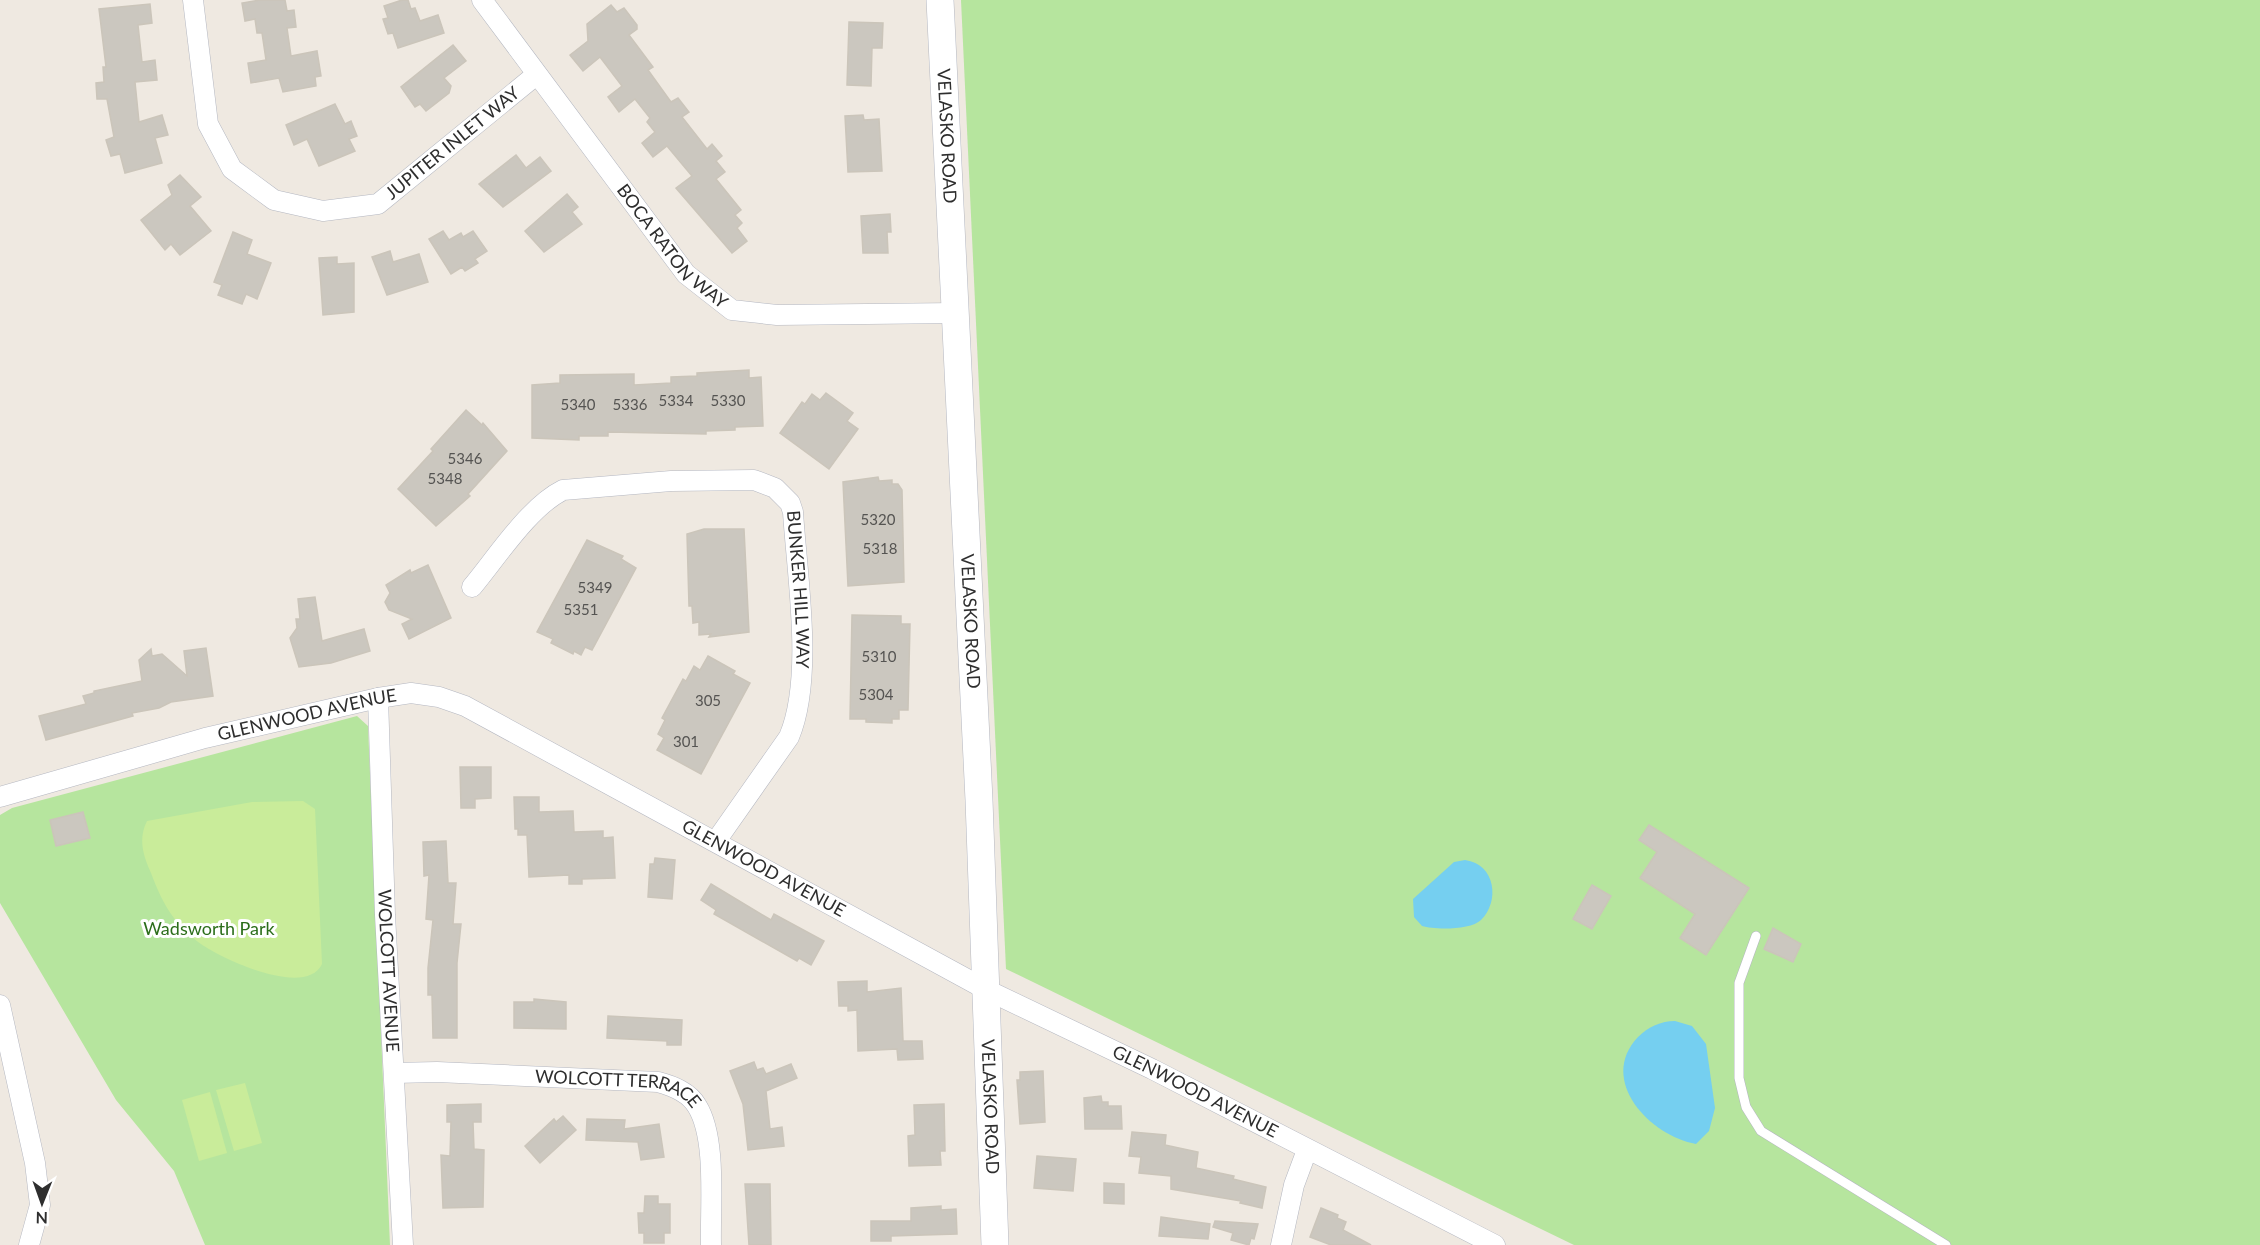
<svg xmlns="http://www.w3.org/2000/svg" width="2260" height="1245" font-family="Lato,sans-serif">
	<rect width="100%" height="100%" fill="#efe9e1"/>
	<g fill="#b6e59e">
		<polygon points="961,0 2260,0 2260,1245 1574,1245 1006,969"/>
		<polygon points="357,716 368,726 390,1245 205,1245 174,1171 116,1100 0,903 0,815 12,808"/>
	</g>
	<g fill="#c9ec9a">
		<path d="M303,801L315,809L322,964C306,998 224,960 201,944C192,938 181,927 174,918C164,905 157,889 151,873C143,855 138,839 147,821L252,802Z"/>
		<polygon points="245,1083 262,1143 234,1151 216,1090"/>
		<polygon points="210,1092 227,1153 199,1161 182,1100"/>
	</g>
	<g fill="#75cff0">
		<path d="M1465,860C1496,864 1500,902 1481,920C1471,930 1435,930 1422,926L1414,917L1413,899L1454,862Z"/>
		<path d="M1675,1021L1692,1026L1706,1044L1715,1108L1709,1131L1696,1144C1650,1136 1597,1080 1638,1037C1648,1027 1661,1021 1675,1021Z"/>
	</g>
	<g fill="#cbc7bf" stroke="#cbc5ba" stroke-width="1.5">
		<polygon points="260,0 285,0 287,11 294,10 296,27 287,28 291,56 317,51 321,76 315,77 316,86 283,92 279,78 251,83 248,63 266,60 262,33 257,33 255,19 245,21 242,3"/>
		<polygon points="402,0 408,0 411,9 415,8 420,21 438,15 444,33 398,48 393,33 388,34 383,19 388,18 384,6"/>
		<polygon points="150,4 152,23 138,25 142,62 155,60 157,80 135,82 139,122 162,115 168,135 155,138 162,163 125,173 120,154 111,156 106,140 114,137 107,99 97,99 96,83 104,82 103,67 106,67 99,9"/>
		<polygon points="611,5 617,12 624,8 637,25 637,29 629,35 653,67 648,70 671,102 678,98 689,112 682,117 707,149 712,144 722,156 716,161 725,172 716,179 741,210 735,215 742,223 737,228 747,241 732,253 676,188 692,176 667,146 653,157 642,143 655,132 647,122 650,118 635,99 619,112 608,97 622,86 600,57 583,71 570,55 588,41 587,24"/>
		<polygon points="849,22 883,23 882,48 872,48 871,86 847,85"/>
		<polygon points="453,45 466,61 444,78 451,86 449,93 426,111 420,104 415,107 401,87"/>
		<polygon points="335,104 345,124 351,121 357,136 349,139 355,151 319,166 307,139 294,145 286,125"/>
		<polygon points="863,115 864,120 879,119 882,171 848,172 845,116"/>
		<polygon points="516,155 526,168 540,157 551,171 503,207 479,184"/>
		<polygon points="180,175 201,197 190,206 211,231 180,255 171,244 165,250 141,220 172,195 168,185"/>
		<polygon points="567,194 578,207 572,212 582,224 544,252 525,231"/>
		<polygon points="890,214 891,232 887,232 888,253 863,253 861,216"/>
		<polygon points="443,231 449,240 461,233 463,237 473,231 487,251 475,259 478,263 465,271 462,267 451,274 429,239"/>
		<polygon points="233,232 252,240 247,254 271,263 257,299 246,294 242,304 218,295 222,285 214,282"/>
		<polygon points="390,251 393,262 419,254 428,282 387,295 372,257"/>
		<polygon points="337,257 337,264 354,263 354,312 323,315 319,258"/>
		<polygon points="749,370 749,378 761,377 763,426 735,427 735,430 706,431 706,434 608,432 608,436 579,436 579,440 532,438 532,385 560,383 560,375 634,374 634,385 671,383 671,377 697,376 697,373"/>
		<polygon points="826,393 853,413 847,421 858,429 829,469 780,433 802,402 805,404 812,394 820,400"/>
		<polygon points="466,410 482,425 483,423 507,451 468,494 470,496 436,526 398,489 433,451 431,449"/>
		<polygon points="878,477 879,481 892,480 892,484 898,484 902,490 904,582 848,586 843,482"/>
		<polygon points="704,529 744,529 749,632 709,637 711,634 699,635 699,622 693,623 692,606 689,606 687,534"/>
		<polygon points="587,540 623,556 621,559 636,568 592,650 585,647 581,655 574,651 573,654 551,643 553,639 537,632"/>
		<polygon points="428,565 451,618 409,639 402,624 412,619 389,610 385,602 390,593 386,585 410,570 411,573"/>
		<polygon points="315,597 322,641 364,629 370,651 331,663 299,667 290,638 297,628 296,619 300,619 298,599"/>
		<polygon points="852,615 901,616 901,624 910,624 908,710 899,710 899,719 892,719 892,723 866,722 866,719 850,719"/>
		<polygon points="206,648 213,696 171,702 159,708 132,713 133,716 46,740 39,716 86,704 83,696 94,693 94,691 142,681 139,660 151,649 152,656 162,654 187,676 184,651"/>
		<polygon points="708,656 735,671 733,674 750,683 701,774 657,750 664,738 658,734 665,720 662,718 683,679 686,681 694,666 700,670"/>
		<polygon points="460,767 491,767 491,798 475,799 475,808 461,808"/>
		<polygon points="514,797 539,797 539,812 573,811 574,832 603,831 603,838 613,837 615,878 582,879 582,884 569,884 569,875 529,877 527,835 518,835 518,829 515,829"/>
		<polygon points="83,812 90,838 56,846 50,820"/>
		<polygon points="1649,825 1749,888 1706,955 1680,938 1695,914 1640,878 1657,852 1639,840"/>
		<polygon points="446,841 448,883 456,883 453,924 461,924 457,963 457,1038 433,1038 432,995 428,995 428,968 433,920 426,919 429,875 424,876 423,842"/>
		<polygon points="655,858 675,860 672,899 648,897 650,864 654,864"/>
		<polygon points="711,884 771,920 774,914 824,941 811,965 799,958 797,961 714,914 716,910 701,900"/>
		<polygon points="1592,885 1611,896 1592,929 1573,919"/>
		<polygon points="1773,928 1801,944 1793,962 1764,949"/>
		<polygon points="867,981 867,992 901,988 903,1041 922,1041 923,1059 898,1060 897,1049 858,1051 857,1010 848,1011 848,1006 839,1006 838,982"/>
		<polygon points="534,999 566,1002 566,1029 514,1028 514,1002 534,1002"/>
		<polygon points="608,1016 682,1020 681,1045 667,1045 667,1041 607,1038"/>
		<polygon points="754,1062 757,1070 763,1068 766,1074 791,1064 797,1078 766,1091 770,1129 782,1127 784,1146 748,1150 743,1104 730,1071"/>
		<polygon points="1043,1071 1045,1122 1020,1124 1017,1080 1020,1080 1020,1072"/>
		<polygon points="1101,1096 1102,1102 1108,1102 1108,1106 1121,1106 1122,1129 1085,1129 1084,1098"/>
		<polygon points="481,1104 481,1122 473,1122 474,1149 484,1150 483,1207 443,1208 441,1155 450,1156 451,1122 447,1122 447,1105"/>
		<polygon points="944,1104 945,1151 940,1151 941,1165 909,1166 908,1136 915,1135 914,1105"/>
		<polygon points="563,1116 576,1130 540,1163 525,1146 554,1119 556,1122"/>
		<polygon points="587,1119 625,1120 624,1129 659,1124 664,1157 641,1160 638,1142 586,1140"/>
		<polygon points="1132,1132 1166,1135 1165,1145 1198,1152 1196,1168 1234,1176 1233,1179 1266,1187 1262,1208 1240,1203 1241,1201 1171,1189 1171,1176 1139,1173 1141,1157 1129,1156"/>
		<polygon points="1037,1156 1076,1159 1073,1191 1034,1188"/>
		<polygon points="1104,1183 1124,1184 1124,1204 1104,1203"/>
		<polygon points="745,1184 770,1184 771,1245 749,1245"/>
		<polygon points="645,1196 658,1196 658,1204 670,1204 670,1233 664,1233 664,1243 644,1243 644,1233 639,1233 638,1213 644,1213"/>
		<polygon points="941,1206 941,1210 956,1209 957,1234 891,1236 891,1241 871,1241 871,1221 911,1221 911,1208"/>
		<polygon points="1321,1208 1338,1215 1337,1218 1346,1222 1343,1230 1371,1245 1331,1245 1310,1237"/>
		<polygon points="1161,1217 1210,1224 1208,1239 1159,1236"/>
		<polygon points="1215,1221 1258,1224 1254,1239 1251,1238 1249,1245 1231,1240 1233,1233 1213,1227"/>
	</g>
	<g fill="none" stroke-linecap="round" stroke-linejoin="round">
		<defs>
			<polyline id="lane" points="1756,936 1739,983 1739,1078 1746,1107 1761,1131 1946,1245"/>
			<g id="street">
				<path id="s1" d="M193,0L208,124L232,169L274,200L323,211L378,204L536,75"/>
				<path id="s2" d="M482,0L686,274L732,310L777,315L956,313"/>
				<path id="s3" d="M472,587C497,557 529,507 563,490L671,481L754,480L775,488L790,503L793,512C797,576 814,678 789,737L716,841"/>
				<path id="s4" d="M378,698L385,915L403,1245"/>
				<path id="s5" d="M0,797L205,738L378,698L411,693L439,697L465,706L987,990L1152,1069L1495,1245"/>
				<polyline points="0,1005 35,1163 40,1205 29,1245"/>
				<path id="s6" d="M394,1073L437,1072L658,1082C673,1086 689,1092 697,1106C717,1138 710,1206 711,1245"/>
				<polyline points="1281,1245 1294,1185 1307,1150"/>
			</g>
			<g id="secondary">
				<path id="s7" d="M940,0L979,800L995,1245"/>
			</g>
		</defs>
		<use href="#lane" stroke="#b4b7c1" stroke-width="10"/>
		<use href="#street" stroke="#b4b7c1" stroke-width="21"/>
		<use href="#secondary" stroke="#b4b7c1" stroke-width="28"/>
		<use href="#lane" stroke="#fff" stroke-width="9"/>
		<use href="#street" stroke="#fff" stroke-width="20"/>
		<use href="#secondary" stroke="#fff" stroke-width="27"/>
	</g>
	<g text-anchor="middle" stroke-width="6" stroke-linejoin="round" paint-order="stroke">
		<g font-size="15" fill="#555452">
			<text x="676" y="406">5334</text>
			<text x="728" y="406">5330</text>
			<text x="578" y="410">5340</text>
			<text x="630" y="410">5336</text>
			<text x="465" y="464">5346</text>
			<text x="445" y="484">5348</text>
			<text x="878" y="525">5320</text>
			<text x="880" y="554">5318</text>
			<text x="595" y="593">5349</text>
			<text x="581" y="615">5351</text>
			<text x="879" y="662">5310</text>
			<text x="876" y="700">5304</text>
			<text x="708" y="706">305</text>
			<text x="686" y="747">301</text>
		</g>
		<g font-size="18" fill="#2e2e2e" stroke="#fff">
			<text dy="6" stroke="none"><textPath href="#s7" startOffset="136">VELASKO ROAD</textPath></text>
			<text dy="6" stroke="none"><textPath href="#s1" startOffset="430">JUPITER INLET WAY</textPath></text>
			<text dy="6" stroke="none"><textPath href="#s2" startOffset="312">BOCA RATON WAY</textPath></text>
			<text dy="6" stroke="none"><textPath href="#s3" startOffset="456">BUNKER HILL WAY</textPath></text>
			<text dy="6" stroke="none"><textPath href="#s7" startOffset="622">VELASKO ROAD</textPath></text>
			<text dy="6" stroke="none"><textPath href="#s5" startOffset="318">GLENWOOD AVENUE</textPath></text>
			<text dy="6" stroke="none"><textPath href="#s5" startOffset="820">GLENWOOD AVENUE</textPath></text>
			<text dy="6" stroke="none"><textPath href="#s4" startOffset="273">WOLCOTT AVENUE</textPath></text>
			<text dy="6" stroke="none"><textPath href="#s5" startOffset="1306">GLENWOOD AVENUE</textPath></text>
			<text dy="6" stroke="none"><textPath href="#s6" startOffset="226">WOLCOTT TERRACE</textPath></text>
			<text dy="6" stroke="none"><textPath href="#s7" startOffset="1108">VELASKO ROAD</textPath></text>
		</g>
		<g font-size="18" fill="#2c6e1b" stroke="#fff">
			<text x="209" y="935">Wadsworth Park</text>
		</g>
	</g>
	<g transform="translate(42 1203) rotate(181)" stroke="#ffffff" stroke-width="4.5" paint-order="stroke">
	<path d="M0-4.5L10 22L0 15L-10 22Z" fill="#2e2e2e"/>
	<text y="-9" font-size="16" font-weight="bold" text-anchor="middle" fill="#2e2e2e">N</text>
	</g>
</svg>
